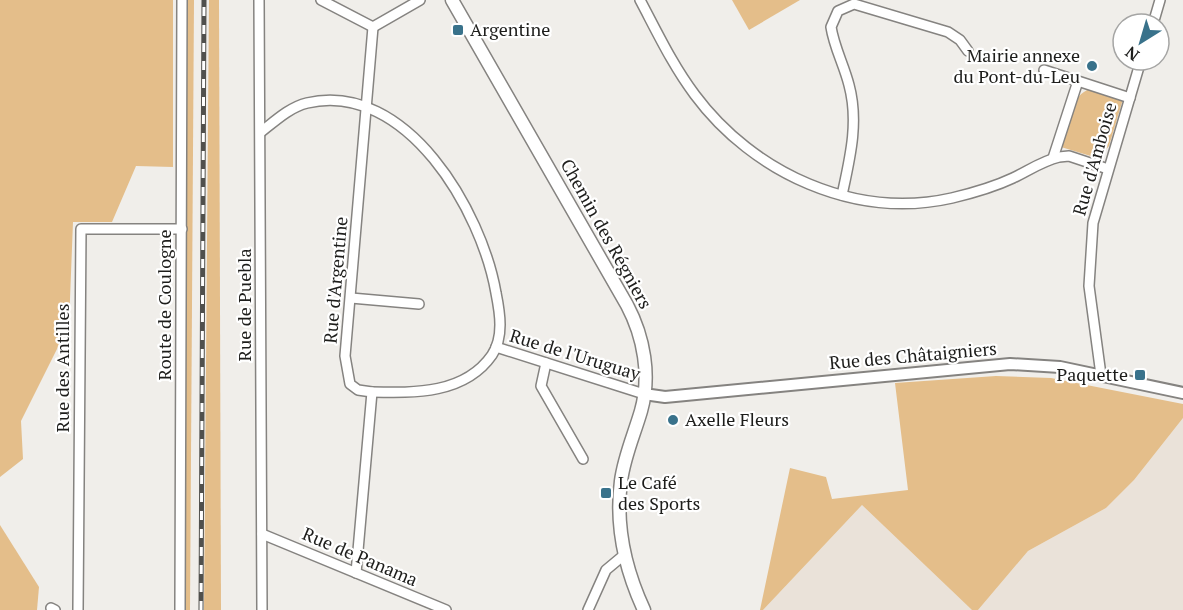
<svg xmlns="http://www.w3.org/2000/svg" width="1183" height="610" font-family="'PT Serif',serif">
	<rect width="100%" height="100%" fill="#f0eeea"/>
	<g fill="#eae2d9">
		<polygon points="1183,418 1183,610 978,610 1028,551 1106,508 1134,480"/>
		<polygon points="862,505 972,610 763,610"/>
	</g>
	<g fill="#e4be8a">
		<polygon points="0,0 173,0 173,167 136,166 112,222 73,222 69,325 21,421 23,459 0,477"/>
		<polygon points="187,0 194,0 190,610 185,610"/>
		<polygon points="209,0 219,0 221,610 204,610"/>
		<polygon points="732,0 800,0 749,30"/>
		<path d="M1091,89L1123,99L1109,146L1105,151L1094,157L1061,147C1067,129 1070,93 1091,89Z"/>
		<polygon points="996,376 1051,378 1183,404 1183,418 1134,480 1106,508 1028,551 978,610 972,610 862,505 763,610 760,610 790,468 826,477 832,499 908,490 895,383"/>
		<polygon points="0,525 39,587 37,610 0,610"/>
	</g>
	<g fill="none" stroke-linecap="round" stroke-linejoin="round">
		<defs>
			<g id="minor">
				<polyline points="259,0 262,610"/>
				<polyline points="321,0 373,27"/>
				<path d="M640,0C657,32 673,66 695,95C753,173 855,220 952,198C973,193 994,187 1013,178C1028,171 1042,161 1059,157L1069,156L1108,169"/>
				<polyline points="1153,24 1160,0"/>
				<polyline points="373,27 420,0"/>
				<polyline points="1044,70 1130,98"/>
				<path d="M261,132C275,121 290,107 307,103C407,80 482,212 496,293C500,313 504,337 492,355C465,394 415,393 372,392"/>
				<polyline points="1053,158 1078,81"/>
				<path d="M842,195C850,158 859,122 849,85C844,65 834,47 831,27L838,11L854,4L948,32L960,40L968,51"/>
				<polyline points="351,298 419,304"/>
				<polyline points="496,347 644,394"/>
				<polyline points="546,363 541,386 583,459"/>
				<polyline points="1101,375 1089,286 1093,223 1141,60"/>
				<polyline points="262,534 446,610"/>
				<polyline points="356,573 372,392 358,390 350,384 345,356 373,27"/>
				<polyline points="51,608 55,610"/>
				<polyline points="78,610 81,229 182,229"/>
				<polyline points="180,610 182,0"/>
				<polyline points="588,610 606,570 624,555"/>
			</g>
			<polyline id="tertiary" points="644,394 665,397 1010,364 1060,367 1183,393"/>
			<path id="secondary" d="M452,0L627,305C644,337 651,376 641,411C634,435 624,457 621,481C615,527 625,569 644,610"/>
		</defs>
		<use href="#minor" stroke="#858380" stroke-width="12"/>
		<use href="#tertiary" stroke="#858380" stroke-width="14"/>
		<use href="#secondary" stroke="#858380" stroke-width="15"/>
		<use href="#minor" stroke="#fff" stroke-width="9"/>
		<use href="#tertiary" stroke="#fff" stroke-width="10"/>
		<use href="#secondary" stroke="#fff" stroke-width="12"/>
		<defs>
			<polyline id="rail" points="201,610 204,0"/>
		</defs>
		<use href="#rail" stroke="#50504d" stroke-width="5"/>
		<use href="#rail" stroke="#fff" stroke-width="3" stroke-dasharray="9" stroke-linecap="butt"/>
	</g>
	<g fill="#39728b" stroke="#fff" stroke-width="2">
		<rect x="452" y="24" width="12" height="12" rx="3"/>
		<circle cx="1092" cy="66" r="6"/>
		<rect x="1134" y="369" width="12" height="12" rx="3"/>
		<circle cx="673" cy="420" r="6"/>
		<rect x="600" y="487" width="12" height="12" rx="3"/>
	</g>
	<g text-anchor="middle" stroke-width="4.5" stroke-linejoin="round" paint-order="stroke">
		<g font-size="18" fill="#1d1d1b" stroke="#fff" text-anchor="start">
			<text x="470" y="36">Argentine</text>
			<text x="1080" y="62" text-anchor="end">Mairie annexe<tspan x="1080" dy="21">du Pont-du-Leu</tspan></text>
			<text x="1128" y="381" text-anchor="end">Paquette</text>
			<text x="685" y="426">Axelle Fleurs</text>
			<text x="618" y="489">Le Café<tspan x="618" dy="21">des Sports</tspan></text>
		</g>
		<g font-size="18" fill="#1d1d1b" stroke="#fff">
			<text transform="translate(1095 159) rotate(-74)" y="6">Rue d'Amboise</text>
			<text transform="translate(606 234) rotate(61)" y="6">Chemin des Régniers</text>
			<text transform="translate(336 280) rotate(-85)" y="6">Rue d'Argentine</text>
			<text transform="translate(165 305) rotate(-90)" y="6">Route de Coulogne</text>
			<text transform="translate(245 305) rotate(-90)" y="6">Rue de Puebla</text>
			<text transform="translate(575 355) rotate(17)" y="6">Rue de l'Uruguay</text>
			<text transform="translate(913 356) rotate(-5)" y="6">Rue des Châtaigniers</text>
			<text transform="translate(63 368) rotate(-90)" y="6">Rue des Antilles</text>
			<text transform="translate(360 557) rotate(23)" y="6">Rue de Panama</text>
		</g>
	</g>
	<g transform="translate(1141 42) rotate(217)"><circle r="28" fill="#ffffff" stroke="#a5a5a4" stroke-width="1.5"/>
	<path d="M0-4.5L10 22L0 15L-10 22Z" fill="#39728b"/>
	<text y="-9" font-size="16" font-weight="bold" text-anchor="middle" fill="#1d1d1b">N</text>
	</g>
</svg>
